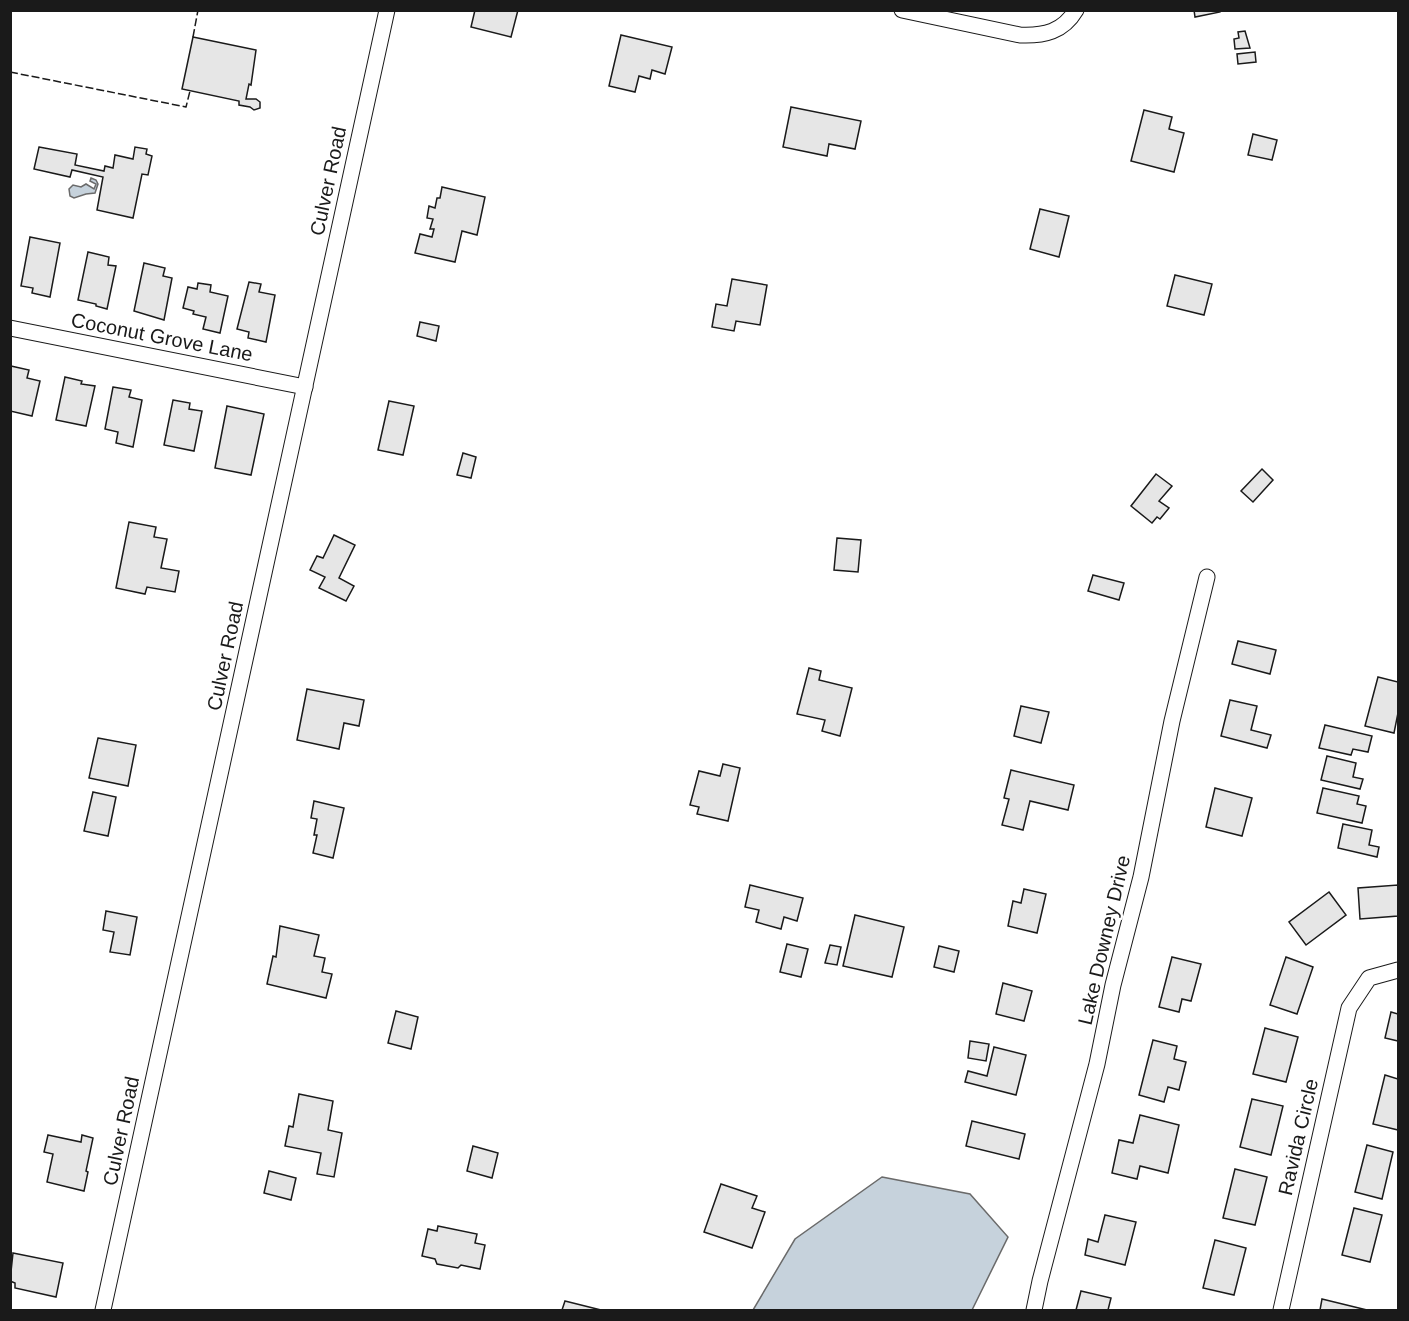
<svg xmlns="http://www.w3.org/2000/svg" width="1409" height="1321" font-family="Arial,sans-serif">
	<rect width="100%" height="100%" fill="#fff"/>
	<g fill="#c6d2dc" stroke="#6a6a6a" stroke-width="1.5">
		<polygon points="91,178 96,180 98,184 95,193 86,194 74,198 70,196 69,189 73,185 81,187 86,184 94,189 96,184 90,181"/>
		<polygon points="882,1177 970,1194 1008,1237 972,1310 753,1310 795,1239"/>
	</g>
	<g fill="#e6e6e6" stroke="#1a1a1a" stroke-width="1.5">
		<polygon points="475,10 518,10 511,37 471,27"/>
		<polygon points="1194,10 1220,10 1220,12 1195,17"/>
		<polygon points="1245,31 1250,48 1235,49 1234,39 1239,38 1238,32"/>
		<polygon points="621,35 672,47 665,74 652,70 650,79 639,76 635,92 609,86"/>
		<polygon points="193,37 256,50 251,85 249,84 246,99 256,99 260,102 260,108 254,110 250,107 239,105 239,101 182,89"/>
		<polygon points="1255,52 1256,62 1238,64 1237,54"/>
		<polygon points="791,107 861,121 855,149 829,144 827,156 783,147"/>
		<polygon points="1144,110 1172,117 1169,129 1184,133 1174,172 1131,161"/>
		<polygon points="1253,134 1277,140 1272,160 1248,155"/>
		<polygon points="39,147 77,154 75,165 104,171 105,166 113,168 115,155 133,159 135,147 147,149 146,154 152,156 148,175 142,174 133,218 97,210 103,177 72,170 70,177 34,169"/>
		<polygon points="442,187 485,197 477,235 462,231 455,262 415,253 420,234 432,237 434,229 430,229 433,219 427,218 429,206 435,208 437,198 440,198"/>
		<polygon points="1040,209 1069,216 1059,257 1030,249"/>
		<polygon points="30,237 60,243 50,297 32,293 33,288 21,286"/>
		<polygon points="88,252 109,257 108,265 116,266 107,309 96,306 96,304 78,300"/>
		<polygon points="144,263 165,268 163,276 172,278 164,320 134,311"/>
		<polygon points="1175,275 1212,284 1204,315 1167,306"/>
		<polygon points="732,279 767,285 760,325 736,321 734,331 712,327 716,304 727,306"/>
		<polygon points="249,282 261,284 259,292 275,295 266,342 248,338 249,332 237,329"/>
		<polygon points="198,283 211,285 210,292 228,296 220,333 203,329 206,317 193,314 194,311 183,308 188,287 197,289"/>
		<polygon points="420,322 439,326 436,341 417,336"/>
		<polygon points="11,366 29,370 27,378 40,381 32,416 10,411"/>
		<polygon points="65,377 82,381 81,384 95,386 86,426 56,420"/>
		<polygon points="113,387 131,390 129,397 142,400 133,447 116,443 118,432 105,429"/>
		<polygon points="173,400 190,403 189,409 202,411 194,451 164,445"/>
		<polygon points="389,401 414,406 403,455 378,450"/>
		<polygon points="227,406 264,414 251,475 215,468"/>
		<polygon points="463,453 476,457 471,478 457,475"/>
		<polygon points="1262,469 1273,480 1253,502 1241,491"/>
		<polygon points="1156,474 1172,486 1159,501 1169,508 1160,519 1157,517 1152,523 1131,506"/>
		<polygon points="129,522 156,527 154,537 167,539 161,568 179,571 175,592 147,587 145,594 116,588"/>
		<polygon points="334,535 355,545 339,578 354,586 346,601 319,588 325,577 310,570 317,556 323,558"/>
		<polygon points="837,538 861,540 858,572 834,570"/>
		<polygon points="1093,575 1124,583 1119,600 1088,591"/>
		<polygon points="1238,641 1276,650 1270,674 1232,664"/>
		<polygon points="809,668 821,671 819,680 852,688 840,736 822,731 825,720 797,714"/>
		<polygon points="1378,677 1398,682 1398,713 1394,733 1365,726"/>
		<polygon points="307,689 364,700 359,726 344,723 339,749 297,740"/>
		<polygon points="1230,700 1257,706 1251,730 1271,735 1267,748 1221,736"/>
		<polygon points="1021,706 1049,712 1041,743 1014,736"/>
		<polygon points="1325,725 1372,736 1368,752 1353,749 1351,755 1319,748"/>
		<polygon points="98,738 136,745 128,786 89,778"/>
		<polygon points="1327,756 1356,763 1353,777 1363,779 1360,789 1321,780"/>
		<polygon points="723,764 740,768 728,821 697,814 699,807 690,805 699,771 720,776"/>
		<polygon points="1011,770 1074,785 1068,810 1030,801 1023,830 1002,825 1009,799 1004,798"/>
		<polygon points="1215,788 1252,798 1242,836 1206,827"/>
		<polygon points="1323,788 1359,796 1357,804 1366,806 1362,823 1317,813"/>
		<polygon points="93,792 116,797 108,836 84,831"/>
		<polygon points="314,801 344,808 333,858 313,853 317,835 314,835 317,819 311,818"/>
		<polygon points="1343,824 1372,830 1369,845 1379,847 1377,857 1338,848"/>
		<polygon points="750,885 803,898 797,921 784,917 781,929 756,922 759,910 745,907"/>
		<polygon points="1398,885 1398,916 1360,919 1358,888"/>
		<polygon points="1024,889 1046,894 1037,933 1008,926 1013,901 1021,903"/>
		<polygon points="1329,892 1346,915 1306,945 1289,922"/>
		<polygon points="106,911 137,917 130,955 110,952 114,932 103,930"/>
		<polygon points="855,915 904,927 892,977 843,966"/>
		<polygon points="280,926 319,935 314,956 325,958 322,972 332,974 326,998 267,984 273,956 276,957"/>
		<polygon points="787,944 808,949 801,977 780,972"/>
		<polygon points="830,945 841,947 837,965 825,963"/>
		<polygon points="939,946 959,951 954,972 934,967"/>
		<polygon points="1172,957 1201,964 1191,1001 1182,999 1179,1012 1159,1007"/>
		<polygon points="1286,957 1313,967 1297,1014 1270,1005"/>
		<polygon points="1003,983 1032,991 1024,1021 996,1014"/>
		<polygon points="396,1011 418,1017 411,1049 388,1043"/>
		<polygon points="1391,1012 1398,1014 1398,1041 1385,1038"/>
		<polygon points="1265,1028 1298,1037 1286,1082 1253,1074"/>
		<polygon points="1153,1040 1177,1046 1174,1059 1186,1062 1179,1090 1168,1087 1164,1102 1139,1095"/>
		<polygon points="970,1041 989,1044 986,1061 968,1058"/>
		<polygon points="994,1047 1026,1055 1016,1095 965,1082 968,1071 987,1076"/>
		<polygon points="1385,1075 1398,1079 1398,1130 1373,1124"/>
		<polygon points="299,1094 333,1101 328,1130 342,1133 334,1177 317,1174 321,1153 285,1146 289,1126 293,1127"/>
		<polygon points="1252,1099 1283,1106 1271,1155 1240,1147"/>
		<polygon points="1140,1115 1179,1125 1168,1173 1140,1166 1137,1179 1112,1173 1119,1140 1133,1143"/>
		<polygon points="972,1121 1025,1134 1019,1159 966,1146"/>
		<polygon points="48,1135 81,1142 82,1135 93,1138 86,1171 88,1172 84,1191 47,1182 53,1154 44,1152"/>
		<polygon points="1367,1145 1393,1152 1382,1199 1355,1192"/>
		<polygon points="473,1146 498,1153 492,1178 467,1171"/>
		<polygon points="1235,1169 1267,1177 1255,1225 1223,1218"/>
		<polygon points="269,1171 296,1178 291,1200 264,1193"/>
		<polygon points="721,1184 757,1196 752,1208 765,1212 752,1248 704,1232"/>
		<polygon points="1354,1208 1382,1215 1370,1262 1342,1255"/>
		<polygon points="1105,1215 1136,1222 1125,1265 1085,1255 1088,1239 1098,1242"/>
		<polygon points="438,1226 477,1234 475,1243 485,1245 480,1269 461,1265 458,1268 437,1264 435,1259 422,1256 428,1229 437,1231"/>
		<polygon points="1215,1240 1246,1248 1234,1295 1203,1288"/>
		<polygon points="13,1253 63,1263 56,1297 15,1288 15,1283 10,1281"/>
		<polygon points="1081,1291 1111,1298 1108,1310 1076,1310"/>
		<polygon points="1322,1299 1367,1310 1320,1310"/>
		<polygon points="565,1301 601,1310 562,1310"/>
	</g>
	<g fill="none" stroke-linecap="round" stroke-linejoin="round">
		<defs>
			<g id="minor">
				<path d="M902,10L1020,35C1044,36 1063,32 1076,10"/>
				<polyline points="10,328 305,387"/>
				<polyline points="103,1310 387,10"/>
				<polyline points="1034,1310 1040,1281 1097,1064 1113,985 1141,877 1172,721 1207,577"/>
				<polyline points="1281,1310 1349,1008 1369,978 1398,970"/>
			</g>
		</defs>
		<use href="#minor" stroke="#1a1a1a" stroke-width="17"/>
		<use href="#minor" stroke="#fff" stroke-width="15"/>
		<g stroke="#1a1a1a" stroke-width="1.5" stroke-dasharray="8 3" stroke-linecap="butt">
			<polyline points="193,37 198,10"/>
			<polyline points="10,72 186,107 190,91"/>
		</g>
	</g>
	<g text-anchor="middle" stroke-width="4.5" stroke-linejoin="round" paint-order="stroke">
		<g font-size="20" fill="#1a1a1a" stroke="#fff">
			<text transform="translate(328 181) rotate(-78)" y="7">Culver Road</text>
			<text transform="translate(162 337) rotate(11)" y="7">Coconut Grove Lane</text>
			<text transform="translate(225 656) rotate(-78)" y="7">Culver Road</text>
			<text transform="translate(1104 940) rotate(-77)" y="7">Lake Downey Drive</text>
			<text transform="translate(121 1131) rotate(-78)" y="7">Culver Road</text>
			<text transform="translate(1298 1137) rotate(-77)" y="7">Ravida Circle</text>
		</g>
	</g>
	<rect width="1409" height="1321" fill="none" stroke="#1a1a1a" stroke-width="24"/>
</svg>
